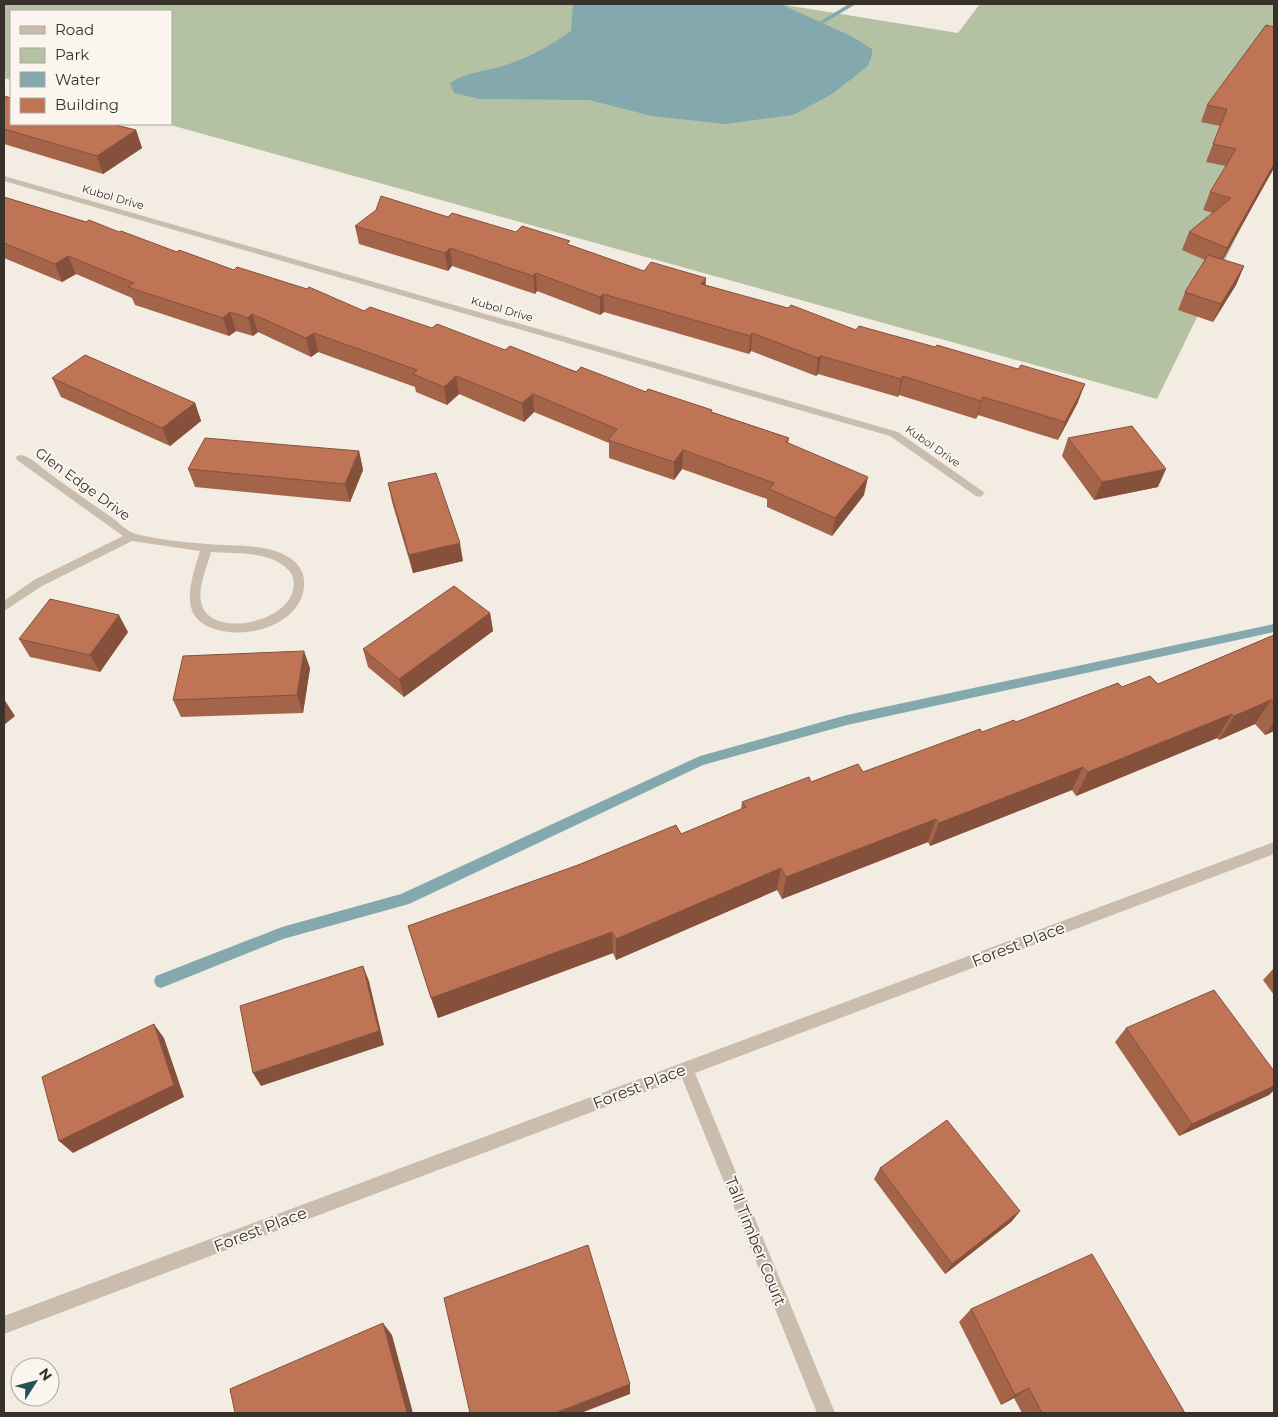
<svg xmlns="http://www.w3.org/2000/svg" width="1278" height="1417" font-family="Montserrat,sans-serif">
	<rect width="100%" height="100%" fill="#f2ece2"/>
	<polygon fill="#b5c1a3" points="4,4 779,4 958,33 980,4 1274,4 1274,160 1157,399 167,124 171,124 171,11 11,11 11,80 4,78"/>
	<path fill="#83a9ae" d="M573,4H780L851,36L872,49V55L868,66L832,94L793,115L725,124L652,116L589,100L480,99L454,93L450,83C468,71 489,71 509,64C532,56 551,45 571,31Z"/>
	<g fill="none" stroke-linecap="round" stroke-linejoin="round">
		<g fill="#83a9ae" fill-rule="evenodd">
			<polygon points="849,4 856,4 824,23 819,22"/>
			<polygon points="1274,624 1274,632 847,725 703,765 409,904 283,939 161,988 156,986 154,981 156,976 282,927 401,894 700,756 847,715"/>
		</g>
		<g fill="#cabdae" fill-rule="evenodd">
			<polygon points="4,176 898,432 985,493 980,497 976,496 890,436 4,181"/>
			<path d="M21,455C31,457 41,467 49,473C71,489 92,504 114,519C120,524 128,532 136,534C158,540 184,542 207,544C234,547 273,542 295,562C302,569 305,577 304,586C302,620 258,636 229,632C175,625 189,587 200,551L132,541L42,586L4,611V601L34,580L123,536L17,460L16,458L17,456ZM211,552C236,554 277,550 292,575C308,620 207,644 201,601C198,586 207,567 211,552Z"/>
			<polygon points="1274,842 1274,854 695,1073 835,1413 817,1413 682,1078 4,1334 4,1316"/>
		</g>
	</g>
	<g fill="#a36449">
		<polygon points="1274,27 1274,168 1223,260 1244,266 1236,285 1213,322 1178,310 1185,292 1205,260 1182,250 1189,232 1213,213 1203,210 1210,192 1226,166 1206,162 1220,126 1201,122 1207,105"/>
		<polygon points="4,96 136,130 142,148 103,174 4,144"/>
		<polygon points="4,197 119,232 177,252 234,270 364,311 432,328 646,392 712,412 789,438 788,443 864,495 832,536 767,507 767,499 682,469 674,480 609,458 609,443 534,412 524,422 459,394 447,405 416,392 415,387 318,352 311,357 258,332 253,336 236,331 229,336 135,305 132,298 76,274 62,282 4,258"/>
		<polygon points="448,217 570,245 644,271 706,285 856,330 1078,402 1058,440 978,415 976,419 899,395 898,397 818,374 816,376 751,351 749,354 604,312 600,315 537,291 535,294 452,266 448,271 359,244 355,226"/>
		<polygon points="52,378 195,403 201,421 170,446 61,397"/>
		<polygon points="1068,438 1158,487 1094,500 1062,456"/>
		<polygon points="359,451 363,470 350,502 195,487 188,469"/>
		<polygon points="388,483 463,561 413,573 392,502"/>
		<polygon points="490,613 493,631 404,697 368,667 363,649"/>
		<polygon points="128,632 100,672 30,657 19,639"/>
		<polygon points="1274,635 1274,731 1265,735 1255,724 1219,740 1217,738 1076,796 1072,790 930,846 928,842 782,899 777,890 616,960 613,953 438,1018 408,926 681,834 741,809 742,802 811,782 863,772 1122,687 1158,684"/>
		<polygon points="310,668 303,713 181,717 173,700"/>
		<polygon points="1274,968 1274,995 1263,980"/>
		<polygon points="1126,1028 1274,1071 1274,1090 1269,1095 1179,1136 1115,1042"/>
		<polygon points="880,1168 1020,1211 1011,1222 945,1274 874,1179"/>
		<polygon points="971,1309 1184,1413 1022,1413 1014,1398 1001,1405 959,1322"/>
	</g>
	<g fill="#85513c">
		<polygon points="136,130 142,148 103,174 97,156"/>
		<polygon points="1274,164 1274,168 1219,266 1227,248"/>
		<polygon points="450,248 452,266 448,271 445,253"/>
		<polygon points="68,256 76,274 62,282 55,264"/>
		<polygon points="1244,266 1236,285 1213,322 1221,304"/>
		<polygon points="536,273 537,291 535,294 533,276"/>
		<polygon points="706,278 705,296 701,284"/>
		<polygon points="603,294 604,312 600,315 600,297"/>
		<polygon points="230,312 236,331 229,336 223,318"/>
		<polygon points="252,314 258,332 253,336 248,318"/>
		<polygon points="314,333 318,352 311,357 306,338"/>
		<polygon points="752,333 751,351 749,354 750,336"/>
		<polygon points="821,356 818,374 816,376 818,358"/>
		<polygon points="456,376 459,394 447,405 444,387"/>
		<polygon points="903,376 899,395 898,397 901,379"/>
		<polygon points="1085,384 1078,402 1058,440 1065,422"/>
		<polygon points="533,394 534,412 524,422 522,403"/>
		<polygon points="983,397 978,415 976,419 981,401"/>
		<polygon points="195,403 201,421 170,446 162,428"/>
		<polygon points="683,450 682,469 674,480 674,462"/>
		<polygon points="359,451 363,470 350,502 345,484"/>
		<polygon points="1166,469 1158,487 1094,500 1102,482"/>
		<polygon points="868,477 864,495 832,536 835,518"/>
		<polygon points="460,543 463,561 413,573 409,555"/>
		<polygon points="490,613 493,631 404,697 399,679"/>
		<polygon points="119,615 128,632 100,672 90,655"/>
		<polygon points="304,651 310,668 303,713 297,695"/>
		<polygon points="4,699 15,716 4,725"/>
		<polygon points="1271,700 1255,724 1219,740 1234,716"/>
		<polygon points="1232,714 1217,738 1076,796 1088,772"/>
		<polygon points="1274,722 1274,731 1265,735"/>
		<polygon points="1083,767 1072,790 930,846 939,823"/>
		<polygon points="936,819 928,842 782,899 786,877"/>
		<polygon points="781,868 777,890 616,960 616,939"/>
		<polygon points="612,932 613,953 438,1018 431,998"/>
		<polygon points="363,966 369,981 384,1045 261,1086 253,1073"/>
		<polygon points="154,1024 164,1038 184,1097 73,1153 59,1141"/>
		<polygon points="1274,1086 1274,1090 1269,1095 1179,1136 1192,1124"/>
		<polygon points="1020,1211 1011,1222 945,1274 952,1264"/>
		<polygon points="383,1323 392,1335 413,1413 407,1413"/>
		<polygon points="630,1384 630,1394 581,1413 555,1413"/>
		<polygon points="1029,1388 1014,1398 1001,1405 1015,1395"/>
	</g>
	<g fill="#be7455" stroke="#85513c">
		<polygon points="1266,25 1274,27 1274,164 1227,248 1189,232 1231,198 1210,192 1236,149 1213,144 1227,109 1207,105"/>
		<polygon points="4,96 11,98 11,124 111,124 136,130 97,156 4,129"/>
		<polygon points="381,196 448,217 452,213 516,232 522,226 570,241 567,244 644,271 651,262 706,278 701,284 788,308 791,305 856,330 859,326 935,347 937,345 1018,369 1021,365 1085,384 1065,422 983,397 981,401 903,376 901,379 821,356 818,358 752,333 750,336 603,294 600,297 536,273 533,276 450,248 445,253 355,226 376,210"/>
		<polygon points="4,197 86,222 89,220 119,232 121,231 177,252 179,250 234,270 237,267 307,289 309,287 364,311 370,307 432,328 437,324 505,350 510,346 576,372 581,367 646,392 648,389 712,410 711,412 789,438 786,442 868,477 835,518 769,489 774,483 683,450 674,462 608,440 617,429 533,394 522,403 456,376 444,387 413,374 417,370 314,333 306,338 252,314 248,318 230,312 223,318 128,287 134,283 68,256 55,264 4,243"/>
		<polygon points="1208,255 1244,266 1221,304 1185,292"/>
		<polygon points="85,355 195,403 162,428 52,378"/>
		<polygon points="1132,426 1166,469 1102,482 1068,438"/>
		<polygon points="205,438 359,451 345,484 188,469"/>
		<polygon points="436,473 460,543 409,555 388,483"/>
		<polygon points="454,586 490,613 399,679 363,649"/>
		<polygon points="50,599 119,615 90,655 19,639"/>
		<polygon points="1274,635 1274,703 1271,700 1234,716 1232,714 1088,772 1083,767 939,823 936,819 786,877 781,868 616,939 612,932 431,998 408,926 578,865 676,825 681,834 746,807 742,802 809,777 811,782 858,764 863,772 980,729 982,732 1014,720 1016,722 1118,683 1122,687 1150,676 1158,684"/>
		<polygon points="304,651 297,695 173,700 183,656"/>
		<polygon points="363,966 379,1031 253,1073 240,1006"/>
		<polygon points="1214,990 1274,1071 1274,1086 1192,1124 1126,1028"/>
		<polygon points="154,1024 174,1085 59,1141 42,1077"/>
		<polygon points="947,1120 1020,1211 952,1264 880,1168"/>
		<polygon points="588,1245 630,1384 555,1413 470,1413 444,1298"/>
		<polygon points="1092,1254 1185,1413 1042,1413 1029,1388 1015,1395 971,1309"/>
		<polygon points="383,1323 407,1413 235,1413 230,1389"/>
	</g>
	<g text-anchor="middle" stroke-width="4" stroke-linejoin="round" paint-order="stroke">
		<g font-size="11" fill="#39312c" stroke="#faf5ef">
			<text transform="translate(113 197) rotate(16)" y="4">Kubol Drive</text>
			<text transform="translate(502 309) rotate(16)" y="4">Kubol Drive</text>
			<text transform="translate(933 446) rotate(35)" y="4">Kubol Drive</text>
		</g>
		<g font-size="14" fill="#39312c" stroke="#faf5ef">
			<text transform="translate(83 484) rotate(36)" y="5">Glen Edge Drive</text>
		</g>
		<g font-size="16" fill="#39312c" stroke="#faf5ef">
			<text transform="translate(1018 944) rotate(-21)" y="6">Forest Place</text>
			<text transform="translate(639 1086) rotate(-21)" y="6">Forest Place</text>
			<text transform="translate(260 1229) rotate(-21)" y="6">Forest Place</text>
			<text transform="translate(756 1241) rotate(68)" y="6">Tall Timber Court</text>
		</g>
	</g>
	<rect width="1278" height="1417" fill="none" stroke="#39312c" stroke-width="10"/>
	<rect x="10" y="10" width="162" height="115" fill="#faf5ef" stroke="#ada7a1"/>
	<rect x="20" y="26" width="25" height="8" fill="#cabdae" stroke="#ada7a1"/>
	<text x="55" y="35" font-size="15" fill="#39312c">Road</text>
	<rect x="20" y="48" width="25" height="15" fill="#b5c1a3" stroke="#ada7a1"/>
	<text x="55" y="60" font-size="15" fill="#39312c">Park</text>
	<rect x="20" y="72" width="25" height="15" fill="#83a9ae" stroke="#ada7a1"/>
	<text x="55" y="85" font-size="15" fill="#39312c">Water</text>
	<rect x="20" y="98" width="25" height="15" fill="#be7455" stroke="#ada7a1"/>
	<text x="55" y="110" font-size="15" fill="#39312c">Building</text>
	<g transform="translate(35 1382) rotate(54)"><circle r="24" fill="#faf5ef" stroke="#ada7a1"/>
	<path d="M0-4L9 19L0 12L-9 19Z" fill="#245259"/>
	<text y="-8" font-size="14" font-weight="bold" text-anchor="middle" fill="#39312c">N</text>
	</g>
</svg>
